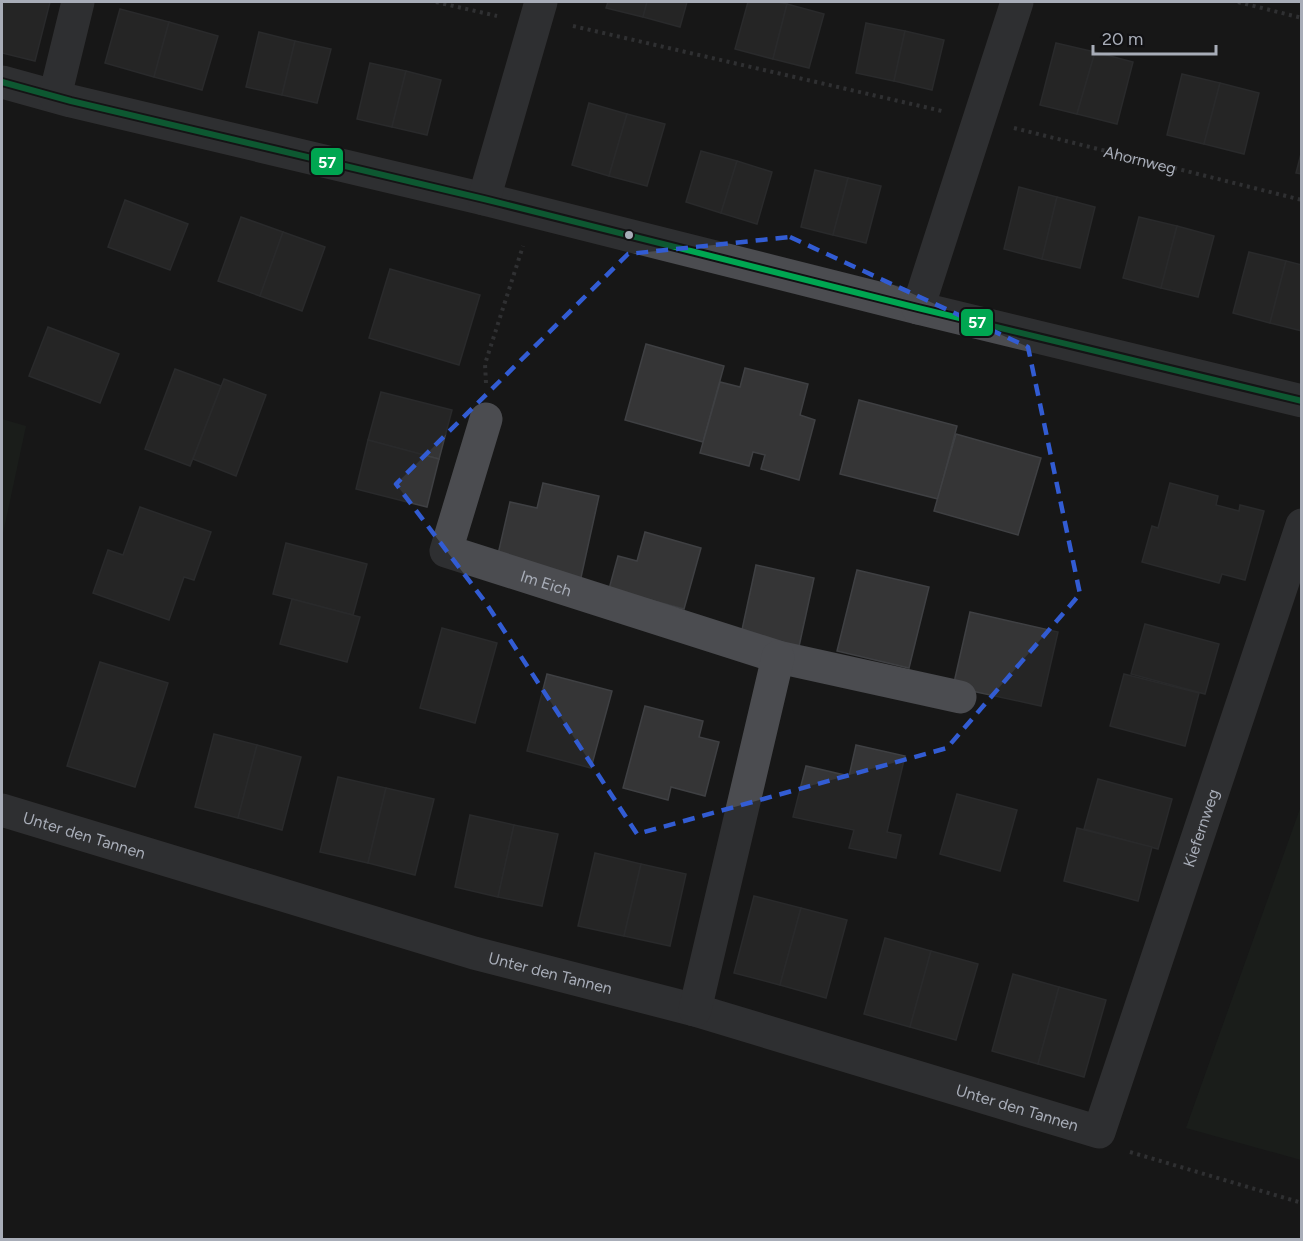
<svg xmlns="http://www.w3.org/2000/svg" width="1303" height="1241" font-family="Figtree,sans-serif">
	<rect width="100%" height="100%" fill="#171717"/>
	<g fill="#1d241e">
		<polygon points="2,419 26,426 2,538"/>
		<polygon points="1301,806 1302,1160 1301,1160 1186,1128"/>
	</g>
	<g fill="#353536" stroke="#3f4043" stroke-width="1.5">
		<polygon points="2,2 50,2 35,61 2,53"/>
		<polygon points="608,2 647,2 643,17 606,8"/>
		<polygon points="647,2 687,2 680,27 643,17"/>
		<polygon points="748,2 777,2 787,4 773,59 735,49"/>
		<polygon points="787,4 824,14 809,68 773,59"/>
		<polygon points="120,9 169,22 154,77 105,63"/>
		<polygon points="169,22 218,36 202,90 154,77"/>
		<polygon points="866,23 905,31 894,81 856,73"/>
		<polygon points="905,31 944,40 932,90 894,81"/>
		<polygon points="259,32 295,41 282,95 246,87"/>
		<polygon points="295,41 331,49 317,103 282,95"/>
		<polygon points="1056,43 1095,52 1077,114 1040,105"/>
		<polygon points="1095,52 1133,62 1117,124 1077,114"/>
		<polygon points="370,63 406,71 392,127 357,119"/>
		<polygon points="406,71 441,80 427,135 392,127"/>
		<polygon points="1182,74 1220,83 1204,144 1167,135"/>
		<polygon points="1220,83 1259,93 1244,154 1204,144"/>
		<polygon points="589,103 627,114 609,176 572,165"/>
		<polygon points="627,114 665,124 647,186 609,176"/>
		<polygon points="1302,150 1302,174 1296,173"/>
		<polygon points="701,151 737,161 721,213 686,202"/>
		<polygon points="737,161 772,172 757,224 721,213"/>
		<polygon points="815,170 848,178 833,235 801,227"/>
		<polygon points="848,178 881,186 866,243 833,235"/>
		<polygon points="1019,187 1057,197 1042,259 1004,249"/>
		<polygon points="1057,197 1095,207 1080,268 1042,259"/>
		<polygon points="125,200 188,224 170,270 108,247"/>
		<polygon points="241,217 283,232 260,296 218,281"/>
		<polygon points="1139,217 1177,226 1161,288 1123,278"/>
		<polygon points="1177,226 1214,236 1198,297 1161,288"/>
		<polygon points="283,232 325,247 302,311 260,296"/>
		<polygon points="1249,252 1286,261 1270,323 1233,313"/>
		<polygon points="1286,261 1302,265 1302,331 1270,323"/>
		<polygon points="390,269 480,295 459,365 369,338"/>
		<polygon points="48,327 119,354 100,403 29,376"/>
		<polygon points="646,344 724,366 703,442 625,420"/>
		<polygon points="745,368 808,384 800,415 815,420 799,480 761,469 765,455 753,452 749,466 700,453 720,382 740,387"/>
		<polygon points="175,369 221,386 190,466 145,449"/>
		<polygon points="224,379 266,395 236,476 193,459"/>
		<polygon points="381,392 452,410 439,459 368,440"/>
		<polygon points="859,400 957,426 938,499 840,474"/>
		<polygon points="956,434 1041,458 1018,535 934,511"/>
		<polygon points="368,440 439,459 427,507 356,489"/>
		<polygon points="543,483 599,496 580,582 496,563 510,502 537,508"/>
		<polygon points="1170,483 1218,496 1216,505 1239,511 1240,505 1264,511 1245,580 1222,574 1219,583 1142,562 1152,526 1158,528"/>
		<polygon points="140,507 211,532 194,580 184,577 169,620 93,593 108,550 123,555"/>
		<polygon points="645,532 701,548 684,609 609,589 618,556 637,561"/>
		<polygon points="286,543 367,564 353,615 273,594"/>
		<polygon points="756,565 814,578 798,651 740,639"/>
		<polygon points="857,570 929,587 909,668 837,651"/>
		<polygon points="292,599 360,617 347,662 280,644"/>
		<polygon points="970,612 1058,632 1041,706 953,687"/>
		<polygon points="1145,624 1219,644 1205,694 1131,674"/>
		<polygon points="442,628 497,643 475,723 420,708"/>
		<polygon points="100,662 168,683 135,787 67,766"/>
		<polygon points="547,674 612,691 591,768 527,751"/>
		<polygon points="1124,674 1199,693 1185,746 1110,726"/>
		<polygon points="645,706 703,721 699,737 719,742 705,796 671,787 668,800 623,788"/>
		<polygon points="214,734 257,745 238,818 195,807"/>
		<polygon points="257,745 301,757 282,830 238,818"/>
		<polygon points="856,745 905,756 887,832 901,835 896,858 849,848 854,830 793,817 806,766 849,776"/>
		<polygon points="338,777 386,788 368,863 320,852"/>
		<polygon points="1098,779 1172,799 1158,849 1084,829"/>
		<polygon points="386,788 434,799 415,875 368,863"/>
		<polygon points="957,794 1017,810 1000,871 940,854"/>
		<polygon points="470,815 514,825 498,897 455,887"/>
		<polygon points="514,825 558,834 542,906 498,897"/>
		<polygon points="1077,828 1152,847 1138,901 1064,881"/>
		<polygon points="595,853 641,864 624,936 578,926"/>
		<polygon points="641,864 686,874 670,946 624,936"/>
		<polygon points="754,896 801,908 780,985 734,973"/>
		<polygon points="801,908 847,920 826,998 780,985"/>
		<polygon points="885,938 931,951 910,1027 864,1014"/>
		<polygon points="931,951 978,964 956,1040 910,1027"/>
		<polygon points="1013,974 1059,987 1038,1064 992,1051"/>
		<polygon points="1059,987 1106,1000 1084,1077 1038,1064"/>
	</g>
	<g fill="none" stroke-linecap="round" stroke-linejoin="round">
		<g stroke="#4d4e52" stroke-width="4" stroke-dasharray="3 4.5" stroke-linecap="butt">
			<polyline points="436,2 497,16"/>
			<polyline points="1238,2 1302,18"/>
			<polyline points="573,26 942,111"/>
			<path id="s1" d="M1014,128L1302,200"/>
			<polyline points="486,383 485,364 523,246"/>
			<polyline points="1130,1152 1302,1203"/>
		</g>
		<g stroke="#4b4c50" stroke-width="33">
			<polyline points="2,82 71,101 484,199 918,308 1302,401"/>
			<polyline points="55,96 78,2"/>
			<polyline points="484,199 541,2"/>
			<polyline points="918,308 1017,2"/>
			<path id="s2" d="M486,419L446,551L778,657L960,697"/>
			<path id="s3" d="M2,810L474,953L695,1010L1099,1132L1302,525"/>
			<polyline points="695,1010 778,657"/>
		</g>
		<defs>
			<polyline id="bus-1" points="2,82 71,101 484,199 918,308 1302,401"/>
		</defs>
		<use href="#bus-1" stroke="#111113" stroke-width="10"/>
		<use href="#bus-1" stroke="#00a651" stroke-width="6"/>
	</g>
	<path d="M0 0H1303V1241H0ZM790,237L1028,347L1080,594L947,748L637,834L486,603L396,484L628,254Z" fill="#171717" fill-opacity=".55" fill-rule="evenodd"/>
	<path fill="none" stroke="#325cd3" stroke-width="4.5" stroke-dasharray="12 8" stroke-linejoin="round" d="M790,237L1028,347L1080,594L947,748L637,834L486,603L396,484L628,254Z"/>
	<circle fill="#a8adb8" stroke="#111113" stroke-width="2" cx="629" cy="235" r="5"/>
	<g text-anchor="middle" stroke-width="5" stroke-linejoin="round" paint-order="stroke">
		<g font-size="16" fill="#a8adb8" stroke="#111113">
			<text dy="6" stroke="none"><textPath href="#s1" startOffset="130">Ahornweg</textPath></text>
			<text dy="6" stroke="none"><textPath href="#s2" startOffset="243">Im Eich</textPath></text>
			<text dy="6" stroke="none"><textPath href="#s3" startOffset="1464">Kiefernweg</textPath></text>
			<text dy="6" stroke="none"><textPath href="#s3" startOffset="86">Unter den Tannen</textPath></text>
			<text dy="6" stroke="none"><textPath href="#s3" startOffset="572">Unter den Tannen</textPath></text>
			<text dy="6" stroke="none"><textPath href="#s3" startOffset="1058">Unter den Tannen</textPath></text>
		</g>
	</g>
	<g stroke="#111113" stroke-width="2">
		<rect x="310" y="147" width="34" height="29" rx="6" fill="#00a651"/>
		<rect x="960" y="308" width="34" height="29" rx="6" fill="#00a651"/>
	</g>
	<g font-size="16" text-anchor="middle" font-weight="bold" fill="#fff">
		<text x="327" y="168">57</text>
		<text x="977" y="328">57</text>
	</g>
	<rect width="1303" height="1241" fill="none" stroke="#a8adb8" stroke-width="6"/>
	<path d="M1093 45v9h123v-9" fill="none" stroke="#a8adb8" stroke-width="3"/>
	<text x="1102" y="45" font-size="18" fill="#a8adb8" stroke="#111113" stroke-width="4.5" paint-order="stroke">20 m</text>
</svg>
